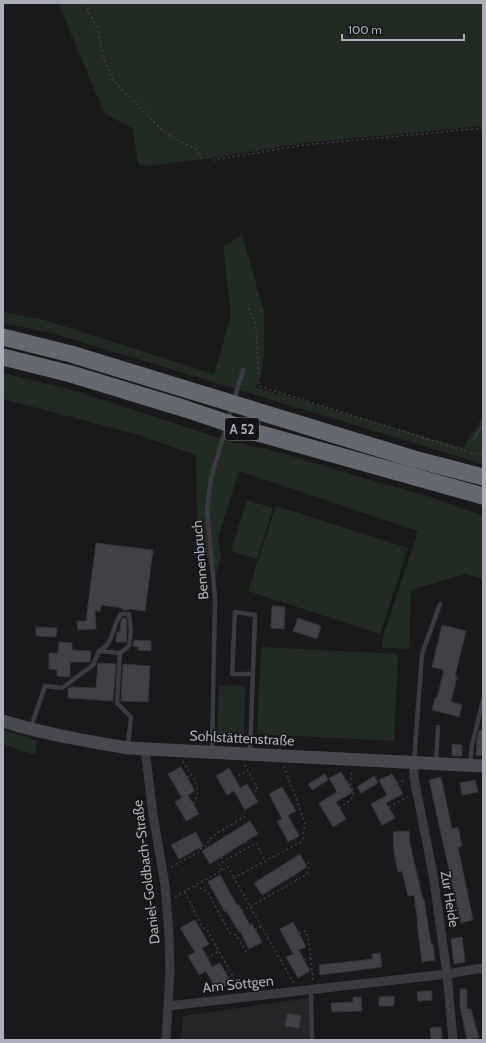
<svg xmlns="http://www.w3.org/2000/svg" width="486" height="1043" font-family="Cabin,sans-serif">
	<rect width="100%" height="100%" fill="#19191b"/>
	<polygon fill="#252528" points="309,998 310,1040 181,1040 183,1016"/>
	<g fill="#212a23">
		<polygon points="58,3 483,3 483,126 303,143 214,158 147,166 138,164 132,128 105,114"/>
		<polygon points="242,235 264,311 264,355 262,371 256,387 463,448 483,416 483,464 52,333 3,323 3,312 44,320 214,374 231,315 223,247"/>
		<polygon points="3,373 65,388 232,442 282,453 363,478 428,496 483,516 483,579 465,574 411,590 409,649 382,648 383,637 418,531 239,471 218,538 221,557 214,580 197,527 196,455 139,435 3,399"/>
		<polygon points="247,500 273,508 257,559 231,551"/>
		<polygon points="276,506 408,548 380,634 248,591"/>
		<polygon points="261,647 398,654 394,741 257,734"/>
		<polygon points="219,685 245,686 244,738 217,737"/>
		<polygon points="3,730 37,741 35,755 3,744"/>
	</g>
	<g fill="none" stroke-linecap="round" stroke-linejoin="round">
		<polyline stroke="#2f3640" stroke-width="2.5" points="473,440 483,425"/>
	</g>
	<g fill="#414145" stroke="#343337">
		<polygon points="96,543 153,550 145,611 129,609 128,610 122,610 122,608 101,605 100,611 95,611 96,629 78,630 77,621 86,621"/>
		<polygon points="272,606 285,607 284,629 271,628"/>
		<polygon points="123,618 126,618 127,629 126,642 116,642 117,632 120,632 121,621"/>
		<polygon points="298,618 321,626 317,639 293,631"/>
		<polygon points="442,625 466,631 455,676 457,677 451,702 462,705 459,717 432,710 435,698 437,698 444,670 432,667"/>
		<polygon points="36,627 57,628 56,637 36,636"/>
		<polygon points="134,640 151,641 151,651 138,650 138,647 133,646"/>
		<polygon points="59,642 72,643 72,650 91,651 90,662 70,662 70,677 57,676 57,670 49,669 49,653 58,653"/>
		<polygon points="98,663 116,664 113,701 68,698 68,688 70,687 96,688"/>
		<polygon points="123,664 150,666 148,702 121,701"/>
		<polygon points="479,730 483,730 483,756 476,755 477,739"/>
		<polygon points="452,744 462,745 462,756 452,756"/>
		<polygon points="181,767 195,791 188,795 199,814 186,821 175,802 182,798 168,774"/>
		<polygon points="229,768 240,788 247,784 258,802 245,810 234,791 227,795 216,776"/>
		<polygon points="341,772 353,792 336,802 346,819 333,827 319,803 337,792 329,778"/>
		<polygon points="325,774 328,780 312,790 308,784"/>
		<polygon points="392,774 403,794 386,803 395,818 382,825 371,804 387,795 379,780"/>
		<polygon points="374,776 378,783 361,793 357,787"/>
		<polygon points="441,777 452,829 458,827 462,846 458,847 473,920 461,923 429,780"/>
		<polygon points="475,780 478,792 462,795 460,783"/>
		<polygon points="282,787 296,811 288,815 299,836 288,842 277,821 282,819 269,794"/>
		<polygon points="250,821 258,834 210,864 202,851"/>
		<polygon points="409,831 410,844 423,900 424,899 431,944 433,944 435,960 422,962 417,923 418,923 414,895 408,896 402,871 398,872 394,853 393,832"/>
		<polygon points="196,832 203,846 179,859 171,845"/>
		<polygon points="300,854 307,867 262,895 254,883"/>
		<polygon points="220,875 237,905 239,905 250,925 252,924 262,942 249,949 240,931 239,932 227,912 225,912 208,882"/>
		<polygon points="195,920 209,944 202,948 212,967 220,963 231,982 217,991 206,971 199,975 188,956 195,952 180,928"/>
		<polygon points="293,922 306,947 299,950 310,971 298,978 286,957 293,954 280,929"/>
		<polygon points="462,937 465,962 454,964 451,939"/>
		<polygon points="380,953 382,967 320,975 319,965 373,959 372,954"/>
		<polygon points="460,989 467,989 467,1009 471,1009 479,1038 467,1040 460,1007"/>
		<polygon points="425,991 432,991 432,1000 418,1001 417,992"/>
		<polygon points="394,996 394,1006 379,1006 379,997"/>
		<polygon points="353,997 361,997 362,1011 332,1012 331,1003 353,1002"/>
		<polygon points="287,1013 301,1016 299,1028 285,1026"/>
		<polygon points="441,1027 442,1040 431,1040 430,1028"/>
	</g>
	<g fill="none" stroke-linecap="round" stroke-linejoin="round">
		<g stroke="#404147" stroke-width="1.5" stroke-dasharray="2 3" stroke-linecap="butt">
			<polyline points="87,3 88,10 98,31 103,57 112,79 163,131 172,138 195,148 198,152 202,161"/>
			<polyline points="213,160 304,145 483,128"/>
			<polyline points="249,308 256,328 259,386 472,453 483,455"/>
			<path d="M183,761C190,775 205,789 193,804"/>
			<polyline points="245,765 258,790 253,793"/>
			<polyline points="284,766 305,823 303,838 301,842 297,844 234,878 294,984"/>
			<polyline points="187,777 191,775"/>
			<polyline points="234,778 248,771"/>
			<polyline points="347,783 351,779 352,770"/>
			<polyline points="397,783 406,780"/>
			<polyline points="389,807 409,796"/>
			<path d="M339,808C352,800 358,796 349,782"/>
			<polyline points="245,842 248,847"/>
			<polyline points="221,857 224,861"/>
			<polyline points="171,867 199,852 200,849 206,846 209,840 217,833 245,817"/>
			<polyline points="222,870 219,864 256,843 265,860"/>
			<polyline points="293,875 297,880"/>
			<polyline points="195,886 207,891 230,933 236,935 247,953"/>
			<polyline points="185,892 202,927 207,930 240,989"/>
			<polyline points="175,897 228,867 234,878"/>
			<path d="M242,911L306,875C310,870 309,866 307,860"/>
			<polyline points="255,930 261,927"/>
			<polyline points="299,933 306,931 310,947 313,982"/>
			<polyline points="207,958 219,951"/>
			<polyline points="304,960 312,957"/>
			<polyline points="225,972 229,970"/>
		</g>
		<g stroke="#3a3a40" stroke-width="4.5">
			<path d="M99,651C101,649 105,647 107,645C114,635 114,623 121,614H129L131,631L129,646L120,653"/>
			<polyline points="31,727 45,686 62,688 93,665 99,651 120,653 117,703 131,717 128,746"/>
			<polyline points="212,751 215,598 207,510 211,478 243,370"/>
			<polyline points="250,753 255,615 235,612 232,674 253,674"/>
			<polyline points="414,761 422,654 440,604"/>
			<polyline points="436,762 438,727"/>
			<polyline points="470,764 472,745 483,700"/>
			<polyline points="311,990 312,1040"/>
		</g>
		<g stroke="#3a3a40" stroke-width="9">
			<polyline points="145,749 153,815 165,885 169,934 170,972 166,1040"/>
			<polyline points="414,763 414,778 433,874 447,974 453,1040"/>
			<polyline points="168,1006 447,974 483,968"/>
		</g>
		<path stroke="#484950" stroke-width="13" d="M3,721C44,734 86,741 128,748L483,766"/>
		<g stroke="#666871" stroke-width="17">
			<polyline points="3,337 71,354 414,459 483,477"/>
			<polyline points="3,357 71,374 186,409 254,432 483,496"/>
		</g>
	</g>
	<g text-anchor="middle" stroke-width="3" stroke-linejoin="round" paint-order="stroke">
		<rect fill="#141416" stroke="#7e808a" stroke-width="1" x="225" y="418" width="34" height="22" rx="3"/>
		<g font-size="13" font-weight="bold" fill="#acafbb">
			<text x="242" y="434">A 52</text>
		</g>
		<g font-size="14" fill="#acafbb" stroke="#141416">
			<text transform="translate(200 560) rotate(-95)" y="5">Bennenbruch</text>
			<text transform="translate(242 738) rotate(3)" y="5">Sohlstättenstraße</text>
			<text transform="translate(146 872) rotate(-97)" y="5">Daniel-Goldbach-Straße</text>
			<text transform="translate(450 899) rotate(81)" y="5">Zur Heide</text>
			<text transform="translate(238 984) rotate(-6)" y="5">Am Söttgen</text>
		</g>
	</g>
	<rect width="486" height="1043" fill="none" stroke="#acafbb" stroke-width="8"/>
	<path d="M342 34v6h122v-6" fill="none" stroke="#acafbb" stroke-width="2"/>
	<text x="348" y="34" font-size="12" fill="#acafbb" stroke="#141416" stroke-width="3" paint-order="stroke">100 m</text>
</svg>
